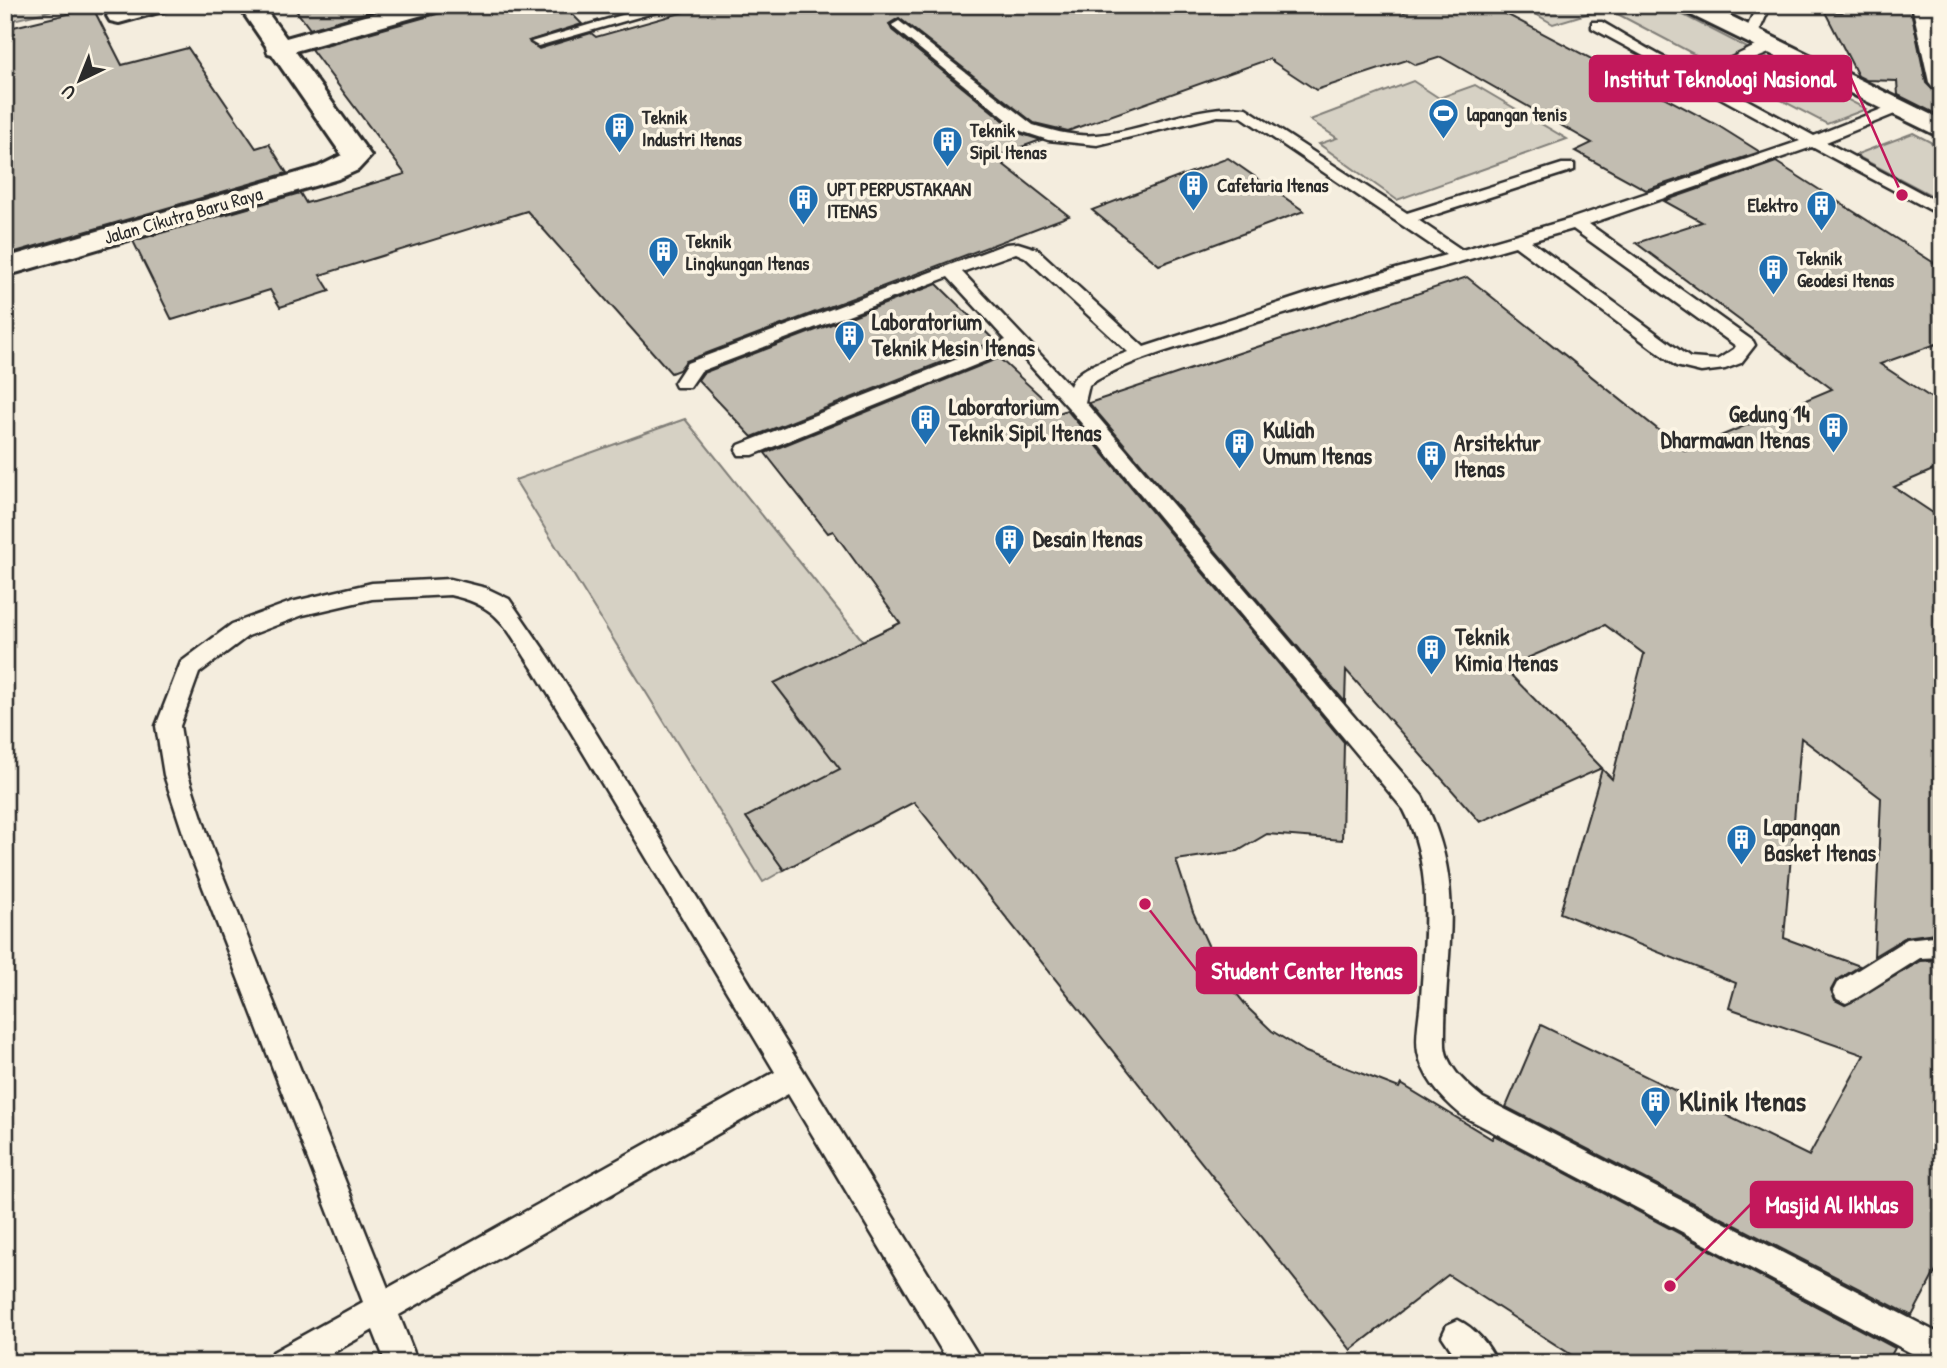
<svg xmlns="http://www.w3.org/2000/svg" width="1947" height="1368" font-family="'Patrick Hand',sans-serif">
	<rect width="100%" height="100%" fill="#f4edde"/>
	<filter id="ink" filterUnits="userSpaceOnUse"><feTurbulence type="fractalNoise" baseFrequency=".0143" numOctaves="2"/><feDisplacementMap in="SourceGraphic" scale="14" xChannelSelector="R" yChannelSelector="G"/><feConvolveMatrix kernelMatrix="1 2 1 2 8 2 1 2 1" color-interpolation-filters="sRGB"/></filter>
	<g filter="url(#ink)">
		<g fill="#d6d1c4" stroke="#807e78" stroke-width="2">
			<polygon points="5,5 74,5 5,22"/>
			<polygon points="1520,5 1616,5 1553,24"/>
			<polygon points="1622,5 1664,5 1866,109 1827,124 1610,10"/>
			<polygon points="1413,81 1439,98 1475,85 1567,139 1397,200 1319,144 1337,138 1310,120"/>
			<polygon points="1913,133 1942,148 1942,201 1855,155"/>
			<polygon points="685,419 863,641 774,683 822,746 879,750 747,818 784,870 763,882 515,480"/>
		</g>
		<g fill="#c2bdb1" stroke="#2b2b2b" stroke-width="2">
			<polygon points="292,5 393,5 310,29"/>
			<polygon points="446,5 563,5 582,24 529,41 539,49 591,33 596,37 709,5 1125,5 1136,12 1207,5 1394,5 1404,12 1424,5 1489,5 1717,125 1760,152 1646,190 1575,151 1592,143 1441,57 1416,65 1407,60 1316,90 1269,59 1068,131 1034,123 899,18 889,24 892,30 1019,133 1041,140 994,157 1069,216 686,361 679,370 671,373 527,211 320,275 330,291 280,307 270,290 172,320 133,241 300,193 306,203 405,174 311,49 441,13"/>
			<polygon points="1837,5 1910,5 1926,83 1932,89 1942,92 1942,117 1898,95 1897,81 1866,80 1858,76 1825,12 1842,12"/>
			<polygon points="93,8 122,65 188,48 256,148 269,144 287,173 5,255 5,29"/>
			<polygon points="1228,158 1304,211 1159,265 1092,210"/>
			<polygon points="1776,162 1942,268 1942,342 1880,364 1942,405 1942,466 1894,487 1942,519 1942,932 1906,937 1874,956 1881,798 1801,738 1784,938 1860,966 1836,981 1831,990 1835,1000 1845,1005 1921,961 1942,960 1942,1259 1912,1316 1506,1107 1541,1025 1809,1156 1864,1055 1729,1008 1736,983 1560,913 1602,769 1612,779 1644,654 1605,625 1504,668 1602,768 1480,822 1346,670 1345,702 1089,403 1467,277 1685,451 1832,389 1636,243 1702,222 1664,201"/>
			<polygon points="937,284 995,341 752,437 698,380 703,373"/>
			<polygon points="999,358 1059,413 1067,410 1344,742 1342,840 1267,834 1238,851 1176,860 1193,912 1212,954 1228,983 1249,1009 1272,1031 1306,1052 1399,1088 1401,1084 1492,1139 1494,1135 1895,1348 1887,1363 1584,1363 1448,1275 1351,1350 914,802 784,870 746,817 840,769 774,683 900,623 833,531 828,533 765,453"/>
		</g>
		<g fill="none" stroke-linecap="round" stroke-linejoin="round">
			<defs>
				<g id="service">
					<polygon points="656,5 680,5 538,46 531,42"/>
					<polygon points="1757,5 1771,5 1756,38 1746,38 1744,35"/>
					<path d="M899,21L1033,125C1053,131 1075,137 1097,135C1148,131 1191,104 1246,108L1407,213L1562,164H1574V170L1418,220L1462,250L1570,219L1800,141L1592,28V22H1602C1620,32 1674,66 1690,69C1717,75 1754,37 1779,43V49L1725,71L1703,76L1814,136L1892,105H1902V111L1826,142L1942,204V216L1812,147L1589,224L1753,341L1755,345L1741,363L1725,369L1701,372L1676,366L1515,246C1417,274 1320,302 1223,333C1178,348 1129,359 1089,385L1085,402L1422,796C1470,891 1443,949 1445,1046C1447,1069 1467,1084 1483,1098L1942,1335V1363H1930L1463,1116C1443,1100 1423,1078 1418,1052C1415,1035 1420,1016 1421,998C1425,934 1434,869 1404,810L1068,407L1015,349L753,455H739L736,450L739,445L1006,340L948,277L701,371L690,387H676L674,383L687,363L1006,244L1018,243L1037,249L1144,347L1307,294L1446,255L1242,117L1218,116L1097,145L1048,140L1021,131L894,28L892,25ZM1573,229L1736,346L1734,349L1717,360L1690,358L1531,241ZM1016,253L1025,257L1128,352C1110,359 1077,366 1070,386L962,272Z"/>
					<path d="M450,579L486,588L509,599L551,660L983,1363H949L788,1094L399,1315L418,1363H386L373,1330L315,1363H268L273,1352L363,1302L189,851L164,775L156,726L181,662L232,624L291,602L372,583ZM450,595C502,606 507,631 535,672L775,1072L388,1288L213,851L188,775L180,726L199,673L248,636L303,615L372,599Z"/>
					<polygon points="1942,935 1942,957 1920,958 1855,999 1846,1003 1837,999 1833,991 1837,983 1907,939"/>
					<path d="M1458,1320C1475,1328 1489,1345 1497,1363H1460L1442,1336L1447,1325Z"/>
				</g>
				<g id="minor">
					<polygon points="131,5 170,5 166,10 119,23 110,21 107,16 110,11"/>
					<polygon points="238,5 262,5 286,38 404,5 444,5 440,10 295,51 371,156 358,170 338,179 5,276 5,258 318,167 342,155 272,54 268,53 266,46"/>
					<polygon points="1912,5 1936,5 1942,29 1942,90 1933,87 1929,82"/>
				</g>
				<polygon id="trunk" points="1677,5 1708,5 1942,120 1942,138 1681,10"/>
			</defs>
			<use href="#service" stroke="#2b2b2b" stroke-width="5"/>
			<use href="#minor" stroke="#2b2b2b" stroke-width="6"/>
			<use href="#trunk" stroke="#2b2b2b" stroke-width="6"/>
			<use href="#service" fill="#fcf5e5" fill-rule="evenodd"/>
			<use href="#minor" fill="#fcf5e5" fill-rule="evenodd"/>
			<use href="#trunk" fill="#fcf5e5" fill-rule="evenodd"/>
		</g>
	</g>
	<defs>
		<symbol id="stadium-pin" viewBox="-11 -11 22 30"><path d="M0 17L-7.5 6A9.5 9.5 0 1 1 7.5 6Z" fill="#1f6fb2" stroke="#fcf5e5"/><path d="M0-5a6.5 5 0 1 0 0 10a6.5 5 0 1 0 0-10ZM-3.5-1.8h7v3.6h-7Z" fill="#fff"/></symbol>
		<symbol id="building-pin" viewBox="-11 -11 22 30"><path d="M0 17L-7.5 6A9.5 9.5 0 1 1 7.5 6Z" fill="#1f6fb2" stroke="#fcf5e5"/><path d="M-4-6H4V6H1V3H-1V6H-4ZM-2.5-4.3h1.7v1.8h-1.7ZM.8-4.3h1.7v1.8H.8ZM-2.5-1h1.7V.8h-1.7ZM.8-1h1.7V.8H.8Z" fill="#fff"/></symbol>
	</defs>
	<g fill-rule="evenodd">
		<use href="#stadium-pin" x="1426" y="96" width="35" height="47"/>
		<use href="#building-pin" x="602" y="110" width="35" height="47"/>
		<use href="#building-pin" x="930" y="124" width="35" height="47"/>
		<use href="#building-pin" x="1176" y="168" width="35" height="47"/>
		<use href="#building-pin" x="786" y="182" width="35" height="47"/>
		<use href="#building-pin" x="1804" y="188" width="35" height="47"/>
		<use href="#building-pin" x="646" y="234" width="35" height="47"/>
		<use href="#building-pin" x="1756" y="252" width="35" height="47"/>
		<use href="#building-pin" x="832" y="318" width="35" height="47"/>
		<use href="#building-pin" x="908" y="402" width="35" height="47"/>
		<use href="#building-pin" x="1816" y="410" width="35" height="47"/>
		<use href="#building-pin" x="1222" y="426" width="35" height="47"/>
		<use href="#building-pin" x="1414" y="438" width="35" height="47"/>
		<use href="#building-pin" x="992" y="522" width="35" height="47"/>
		<use href="#building-pin" x="1414" y="632" width="35" height="47"/>
		<use href="#building-pin" x="1724" y="822" width="35" height="47"/>
		<use href="#building-pin" x="1638" y="1084" width="35" height="47"/>
	</g>
	<g text-anchor="middle" stroke-width="7" stroke-linejoin="round" paint-order="stroke">
		<g font-size="19" font-weight="bold" fill="#2b2b2b" stroke="#fcf5e5" text-anchor="start">
			<text x="1467" y="121">lapangan tenis</text>
			<text x="642" y="124">Teknik<tspan x="642" dy="22">Industri Itenas</tspan></text>
			<text x="970" y="137">Teknik<tspan x="970" dy="22">Sipil Itenas</tspan></text>
			<text x="1217" y="192">Cafetaria Itenas</text>
			<text x="827" y="196">UPT PERPUSTAKAAN<tspan x="827" dy="22">ITENAS</tspan></text>
			<text x="1798" y="212" text-anchor="end">Elektro</text>
			<text x="686" y="248">Teknik<tspan x="686" dy="22">Lingkungan Itenas</tspan></text>
			<text x="1797" y="265">Teknik<tspan x="1797" dy="22">Geodesi Itenas</tspan></text>
		</g>
		<g font-size="19" fill="#2b2b2b" stroke="#fcf5e5">
			<text transform="translate(183 215) rotate(-16)" y="7">Jalan Cikutra Baru Raya</text>
		</g>
		<g font-size="23" font-weight="bold" fill="#2b2b2b" stroke="#fcf5e5" text-anchor="start">
			<text x="872" y="330">Laboratorium<tspan x="872" dy="26">Teknik Mesin Itenas</tspan></text>
			<text x="949" y="415">Laboratorium<tspan x="949" dy="26">Teknik Sipil Itenas</tspan></text>
			<text x="1810" y="422" text-anchor="end">Gedung 14<tspan x="1810" dy="26">Dharmawan Itenas</tspan></text>
			<text x="1263" y="438">Kuliah<tspan x="1263" dy="26">Umum Itenas</tspan></text>
			<text x="1454" y="451">Arsitektur<tspan x="1454" dy="26">Itenas</tspan></text>
			<text x="1033" y="547">Desain Itenas</text>
			<text x="1455" y="645">Teknik<tspan x="1455" dy="26">Kimia Itenas</tspan></text>
			<text x="1764" y="835">Lapangan<tspan x="1764" dy="26">Basket Itenas</tspan></text>
		</g>
		<g font-size="28" font-weight="bold" fill="#2b2b2b" stroke="#fcf5e5" text-anchor="start">
			<text x="1679" y="1111">Klinik Itenas</text>
		</g>
	</g>
	<path fill="none" stroke="#c2185b" stroke-width="2.5" d="M1902 195L1851 78M1145 904L1197 971M1670 1286L1751 1204"/>
	<g fill="#c2185b" stroke="#fcf5e5" stroke-width="2.5">
		<circle cx="1902" cy="195" r="7"/>
		<circle cx="1145" cy="904" r="7"/>
		<circle cx="1670" cy="1286" r="7"/>
	</g>
	<g fill="#c2185b" stroke="#c2185b" stroke-width="2.5">
		<rect x="1590" y="56" width="261" height="45" rx="7"/>
		<rect x="1197" y="948" width="219" height="45" rx="7"/>
		<rect x="1751" y="1182" width="161" height="45" rx="7"/>
	</g>
	<g font-size="24" text-anchor="middle" font-weight="bold" fill="#fff">
		<text x="1720" y="87">Institut Teknologi Nasional</text>
		<text x="1307" y="979">Student Center Itenas</text>
		<text x="1832" y="1213">Masjid Al Ikhlas</text>
	</g>
	<rect width="1947" height="1368" fill="none" stroke="#fcf5e5" stroke-width="28"/>
	<rect x="14" y="14" width="1919" height="1340" fill="none" stroke="#2b2b2b" stroke-width="2.5" filter="url(#ink)"/>
	<g transform="translate(80 80) rotate(223)" stroke="#fcf5e5" stroke-width="5" paint-order="stroke">
	<path d="M0-5L12 26L0 18L-12 26Z" fill="#2b2b2b"/>
	<text y="-10" font-size="19" font-weight="bold" text-anchor="middle" fill="#2b2b2b">U</text>
	</g>
</svg>
